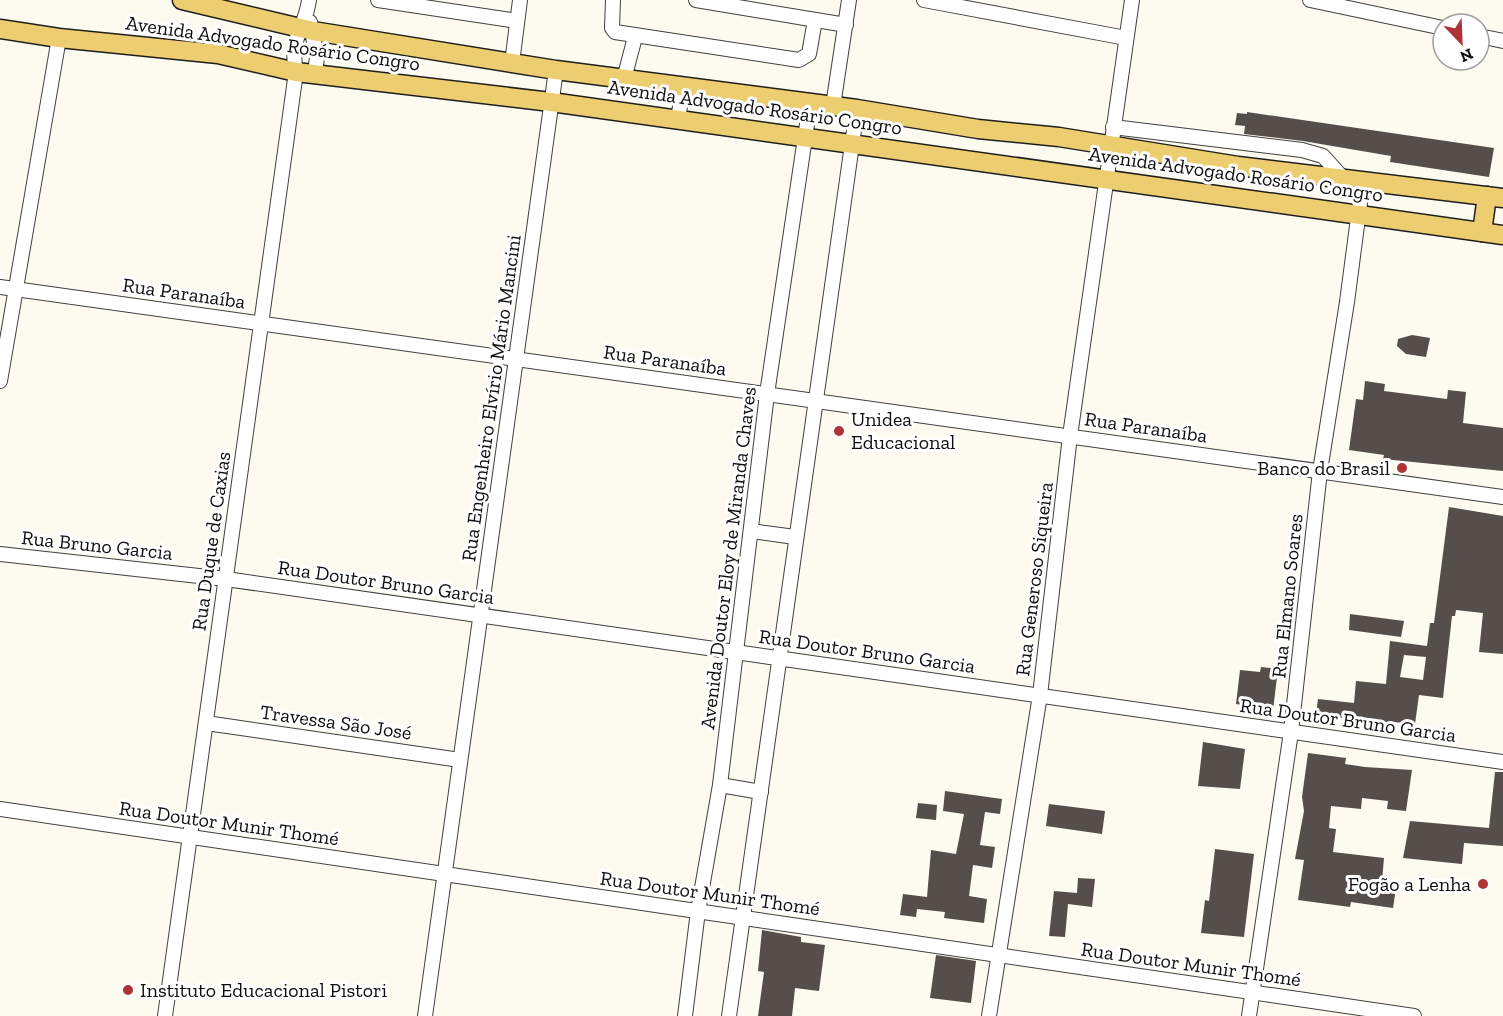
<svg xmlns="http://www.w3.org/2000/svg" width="1503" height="1016" font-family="'Zilla Slab',serif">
	<rect width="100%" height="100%" fill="#fdfaef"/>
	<g fill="#554e4a" fill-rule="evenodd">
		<polygon points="1247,112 1494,148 1489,177 1390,162 1391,156 1303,141 1244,134 1245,126 1235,125 1237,113 1247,114"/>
		<polygon points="1412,335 1430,338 1426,357 1406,354 1397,346 1398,339"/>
		<polygon points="1365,381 1385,384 1384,391 1447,399 1448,390 1466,392 1463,423 1503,428 1503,471 1383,459 1384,455 1349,450 1356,399 1363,400"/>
		<path d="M1449,507L1503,516V654L1479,652L1483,613L1456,610L1455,616H1452L1443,698L1419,695L1415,724L1394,722V725L1316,714L1318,699L1354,703L1356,681L1386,684L1390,641L1427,646L1430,623H1434ZM1404,655L1426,657L1423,680L1400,677Z"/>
		<polygon points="1350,614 1404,621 1401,637 1349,630"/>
		<polygon points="1261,667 1278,669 1273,710 1236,704 1240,670 1260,672"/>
		<polygon points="1203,742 1245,749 1240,789 1198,786"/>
		<polygon points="1308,753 1346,758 1345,764 1365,767 1412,770 1406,811 1387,809 1388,801 1362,798 1361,809 1331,806 1329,828 1336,829 1333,852 1384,858 1382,881 1397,882 1393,908 1351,902 1350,907 1298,900 1304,860 1295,859 1304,811 1302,797"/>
		<polygon points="1495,772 1503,772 1503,846 1464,843 1462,864 1403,858 1410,821 1489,828"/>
		<polygon points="945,791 1002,799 1000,814 985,812 980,845 995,847 992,868 973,865 969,896 987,899 984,923 944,918 945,912 917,909 916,917 900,915 903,894 927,897 931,850 956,854 964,814 943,811"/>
		<polygon points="918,803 937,805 936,820 916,818"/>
		<polygon points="1049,804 1105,811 1102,834 1046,826"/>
		<polygon points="1215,849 1254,854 1244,937 1201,933 1205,900 1209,901"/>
		<polygon points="1078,878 1095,879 1092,907 1068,904 1065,937 1049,936 1054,891 1077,893"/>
		<polygon points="762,930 801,937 801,942 825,945 819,991 795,988 792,1016 758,1016 764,972 758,971"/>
		<polygon points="936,955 976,961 971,1003 930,998"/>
	</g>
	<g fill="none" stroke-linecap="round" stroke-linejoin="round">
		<defs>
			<g id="minor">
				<polyline points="378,0 517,21"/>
				<polyline points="613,0 612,28 615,32 799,60 809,54 815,20"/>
				<polyline points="696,0 846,25"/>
				<polyline points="924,0 1126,38"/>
				<polyline points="1310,0 1443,28"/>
				<polyline points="310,22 317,57 315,73"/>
				<polyline points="1479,36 1503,41"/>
				<polyline points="512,63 520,0"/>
				<polyline points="624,79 635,37"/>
				<polyline points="833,106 849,0"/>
				<polyline points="678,119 683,88"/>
				<polyline points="1113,127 1302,150 1323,156 1341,176"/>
				<polyline points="0,287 1503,497"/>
				<polyline points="0,381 59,38"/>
				<polyline points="751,531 795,537"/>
				<polyline points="0,554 226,579 1503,762"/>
				<polyline points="206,723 460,760"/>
				<polyline points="720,785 761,792"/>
				<polyline points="0,809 1414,1016"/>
				<path d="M165,1016L296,72C289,36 305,30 309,0"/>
				<polyline points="425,1016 556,70"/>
				<polyline points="685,1016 698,911 720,785 767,394 810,104"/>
				<polyline points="729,1016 857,109"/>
				<polyline points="989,1016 1040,695 1070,436 1132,0"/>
				<polyline points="1249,1016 1291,732 1320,471 1347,302 1363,180"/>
			</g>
			<g id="major">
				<polyline points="182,0 313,31 556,70 857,109 978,129 1059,137 1238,166 1503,198"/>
				<polyline points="0,29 59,38 218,54 296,72 551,102 1503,235"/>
				<polyline points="1482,232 1487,196"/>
			</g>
		</defs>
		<use href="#minor" stroke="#404040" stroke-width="16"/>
		<use href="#major" stroke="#1e1e1e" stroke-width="21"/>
		<use href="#minor" stroke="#fff" stroke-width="14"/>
		<use href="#major" stroke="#eccd70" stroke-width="18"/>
	</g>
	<g fill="#b03239" stroke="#fff" stroke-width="2">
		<circle cx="839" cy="431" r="6"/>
		<circle cx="1402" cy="468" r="6"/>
		<circle cx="1483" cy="884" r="6"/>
		<circle cx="128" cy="990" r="6"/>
	</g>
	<g text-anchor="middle" stroke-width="6" stroke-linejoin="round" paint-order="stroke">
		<g font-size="20" fill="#0d0d0d" stroke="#fff">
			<text transform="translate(273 43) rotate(8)" y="7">Avenida Advogado Rosário Congro</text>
			<text transform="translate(755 107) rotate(8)" y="7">Avenida Advogado Rosário Congro</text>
			<text transform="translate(1236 174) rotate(8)" y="7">Avenida Advogado Rosário Congro</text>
			<text transform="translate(184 293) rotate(8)" y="7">Rua Paranaíba</text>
			<text transform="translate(665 360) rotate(8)" y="7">Rua Paranaíba</text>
			<text transform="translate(491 398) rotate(-82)" y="7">Rua Engenheiro Elvírio Mário Mancini</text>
			<text transform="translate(1146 427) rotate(8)" y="7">Rua Paranaíba</text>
			<text transform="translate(211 541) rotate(-82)" y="7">Rua Duque de Caxias</text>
			<text transform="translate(97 545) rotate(6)" y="7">Rua Bruno Garcia</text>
			<text transform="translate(728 558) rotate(-83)" y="7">Avenida Doutor Eloy de Miranda Chaves</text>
			<text transform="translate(1034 579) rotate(-83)" y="7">Rua Generoso Siqueira</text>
			<text transform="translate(386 582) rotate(8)" y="7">Rua Doutor Bruno Garcia</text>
			<text transform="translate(1287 596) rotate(-84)" y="7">Rua Elmano Soares</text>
			<text transform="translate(867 651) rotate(8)" y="7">Rua Doutor Bruno Garcia</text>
			<text transform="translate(1348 720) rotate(8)" y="7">Rua Doutor Bruno Garcia</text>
			<text transform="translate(336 722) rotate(8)" y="7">Travessa São José</text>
			<text transform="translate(229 823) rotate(8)" y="7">Rua Doutor Munir Thomé</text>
			<text transform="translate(710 893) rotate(8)" y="7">Rua Doutor Munir Thomé</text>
			<text transform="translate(1191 964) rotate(8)" y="7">Rua Doutor Munir Thomé</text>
		</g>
		<g font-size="20" fill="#0d0d0d" stroke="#fff" text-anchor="start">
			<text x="851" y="426">Unidea<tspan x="851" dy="23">Educacional</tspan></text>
			<text x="1390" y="475" text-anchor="end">Banco do Brasil</text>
			<text x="1471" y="891" text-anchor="end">Fogão a Lenha</text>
			<text x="140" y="997">Instituto Educacional Pistori</text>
		</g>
	</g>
	<g transform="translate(1461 42) rotate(157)"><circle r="28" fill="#ffffff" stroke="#9e9e9e" stroke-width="1.5"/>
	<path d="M0-4.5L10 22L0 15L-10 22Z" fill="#b03239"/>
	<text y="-9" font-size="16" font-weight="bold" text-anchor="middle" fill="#0d0d0d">N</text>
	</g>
</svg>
